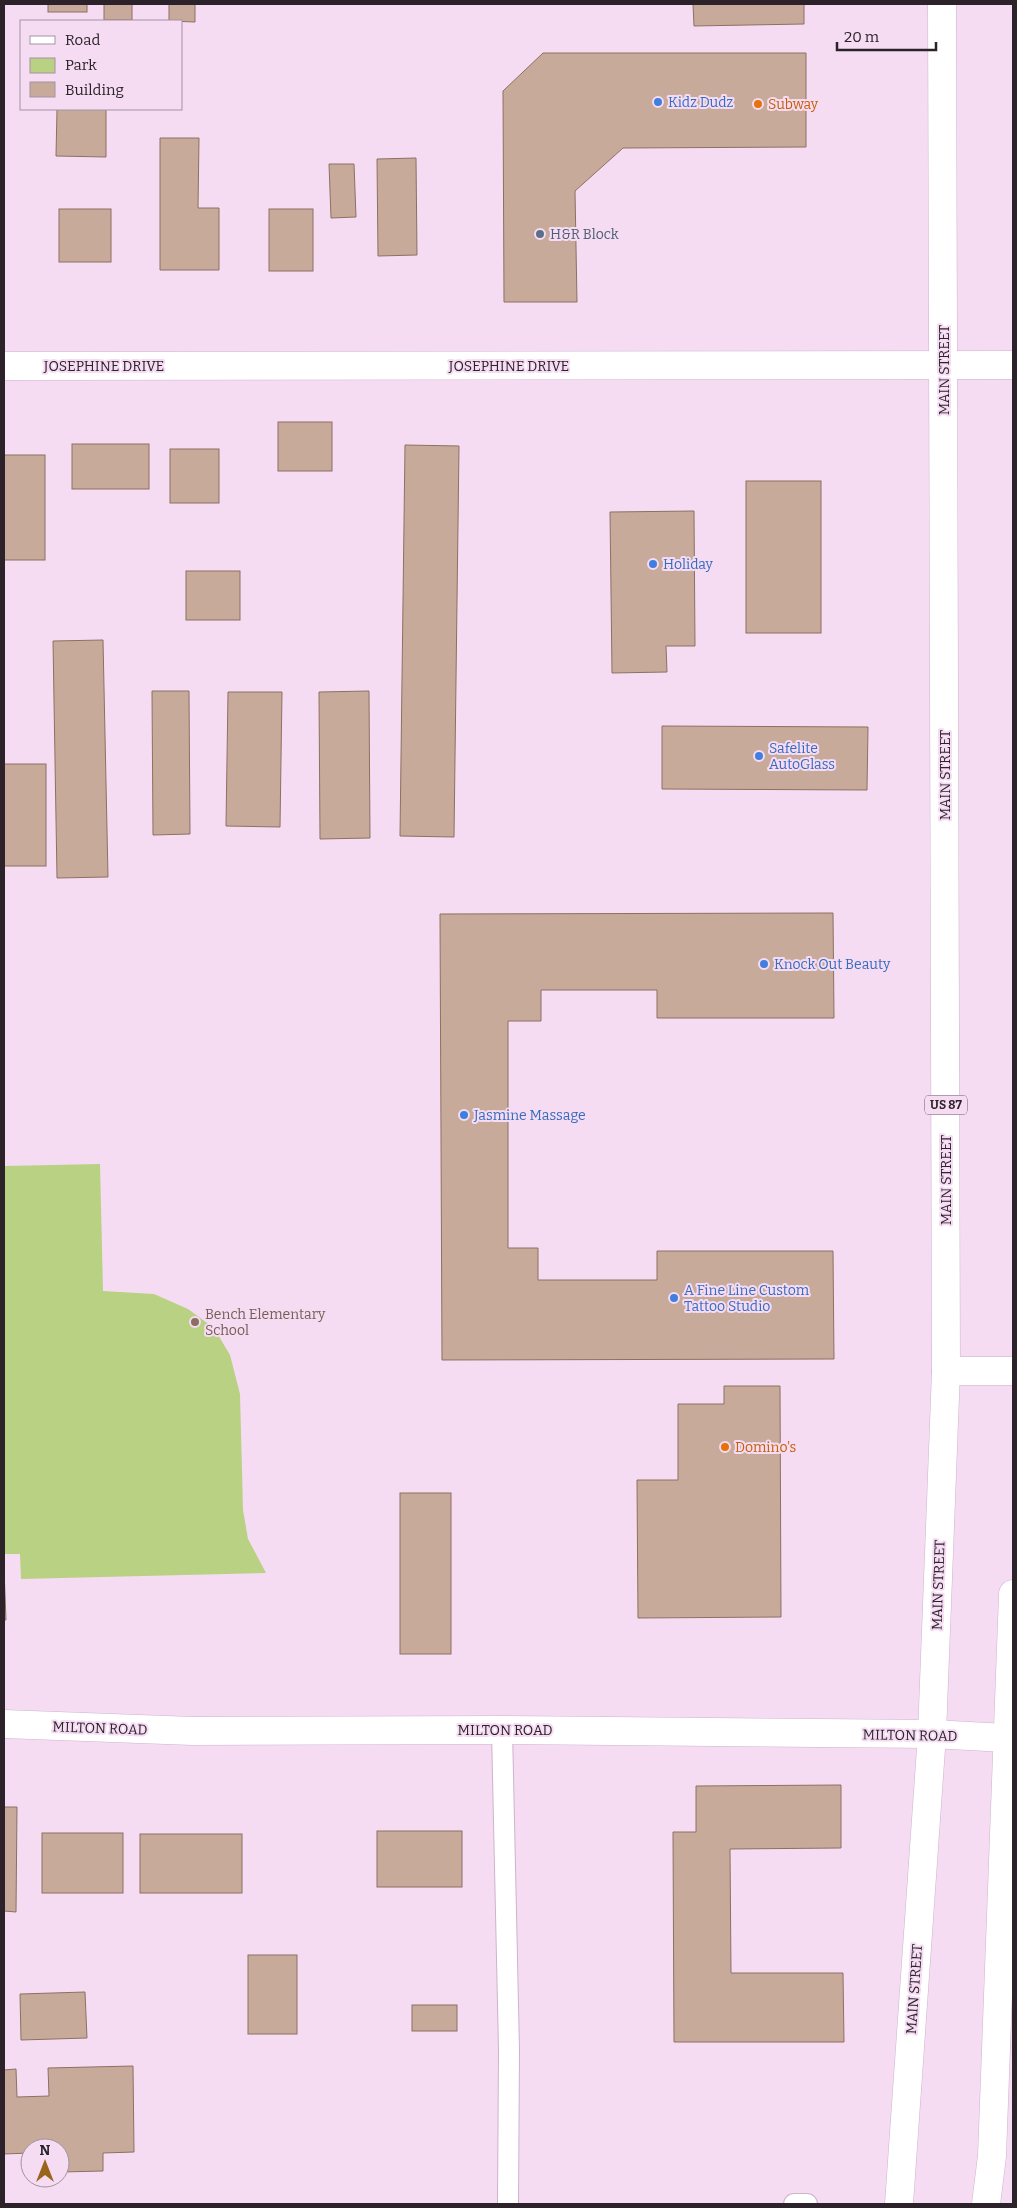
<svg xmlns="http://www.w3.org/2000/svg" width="1017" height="2208" font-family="Bitter,serif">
	<rect width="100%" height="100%" fill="#f5dcf3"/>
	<polygon fill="#b8d183" points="100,1164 103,1291 154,1294 188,1309 214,1328 230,1355 240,1394 243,1510 248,1539 266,1573 21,1579 20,1554 4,1554 4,1166"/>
	<g fill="#c7aa9a" stroke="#8c7162">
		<rect x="48" y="4" width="39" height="8"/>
		<rect x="104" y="4" width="28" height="16"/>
		<polygon points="169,4 195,4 195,22 169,21"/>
		<polygon points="693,4 804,4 804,24 694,26"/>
		<polygon points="543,53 806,53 806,147 623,148 575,191 577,302 504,302 503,91"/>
		<polygon points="57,109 106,109 106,157 56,156"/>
		<polygon points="160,138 199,138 198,208 219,208 219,270 160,270"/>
		<polygon points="416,158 417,255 378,256 377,159"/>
		<polygon points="329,164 354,164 356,217 331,218"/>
		<rect x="59" y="209" width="52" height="53"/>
		<rect x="269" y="209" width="44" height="62"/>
		<rect x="278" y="422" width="54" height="49"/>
		<rect x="72" y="444" width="77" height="45"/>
		<polygon points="405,445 459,446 454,837 400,836"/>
		<rect x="170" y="449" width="49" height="54"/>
		<rect x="4" y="455" width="41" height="105"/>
		<rect x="746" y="481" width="75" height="152"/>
		<polygon points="694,511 695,646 666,646 667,672 612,673 610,512"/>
		<rect x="186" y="571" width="54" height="49"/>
		<polygon points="103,640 108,877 57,878 53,641"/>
		<polygon points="152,691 189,691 190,834 153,835"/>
		<polygon points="369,691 370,838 320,839 319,692"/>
		<polygon points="228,692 282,692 280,827 226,826"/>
		<polygon points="662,726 868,727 867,790 662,789"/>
		<rect x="4" y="764" width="42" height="102"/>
		<polygon points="833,913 834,1018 657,1018 657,990 541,990 541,1021 508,1021 508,1248 538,1248 538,1280 657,1280 657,1251 833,1251 834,1359 442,1360 440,914"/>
		<polygon points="724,1386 780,1386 781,1617 638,1618 637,1480 678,1480 678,1404 724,1404"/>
		<rect x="400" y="1493" width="51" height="161"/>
		<polygon points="4,1569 6,1620 4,1620"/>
		<polygon points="841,1785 841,1848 730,1849 731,1973 843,1973 844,2042 674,2042 673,1832 696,1832 696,1786"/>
		<polygon points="4,1807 17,1807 16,1912 4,1911"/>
		<rect x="377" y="1831" width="85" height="56"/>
		<rect x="42" y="1833" width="81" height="60"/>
		<rect x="140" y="1834" width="102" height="59"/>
		<rect x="248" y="1955" width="49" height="79"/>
		<polygon points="85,1992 87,2038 21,2040 20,1994"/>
		<rect x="412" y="2005" width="45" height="26"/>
		<polygon points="133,2066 134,2152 103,2153 103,2171 61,2172 60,2148 30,2148 30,2153 4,2154 4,2070 16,2069 17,2097 49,2096 48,2068"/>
	</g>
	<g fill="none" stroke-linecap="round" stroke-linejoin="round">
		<defs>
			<g id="lane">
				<polyline points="502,1730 509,2050 508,2204"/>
				<polyline points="794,2204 807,2204"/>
			</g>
			<g id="street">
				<polyline points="4,366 1013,365"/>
				<polyline points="946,1371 1013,1371"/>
			</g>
			<polyline id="secondary" points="4,1724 193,1731 502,1730 932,1734 1006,1738"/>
			<g id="primary">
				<polyline points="899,2204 932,1734 946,1371 942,4"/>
				<polyline points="986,2204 992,2156 1013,1594"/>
			</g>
		</defs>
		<use href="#lane" stroke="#cdb4cb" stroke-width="22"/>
		<use href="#street" stroke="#cdb4cb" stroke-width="29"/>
		<use href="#secondary" stroke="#cdb4cb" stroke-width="29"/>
		<use href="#primary" stroke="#cdb4cb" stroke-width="29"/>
		<use href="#lane" stroke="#fff" stroke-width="20"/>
		<use href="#street" stroke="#fff" stroke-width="28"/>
		<use href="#secondary" stroke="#fff" stroke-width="28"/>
		<use href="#primary" stroke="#fff" stroke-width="28"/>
	</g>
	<g fill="#3f7fe0" stroke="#f5dcf3" stroke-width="2">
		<circle cx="658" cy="102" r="5"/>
		<circle cx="653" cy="564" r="5"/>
		<circle cx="759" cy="756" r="5"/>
		<circle cx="764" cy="964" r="5"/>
		<circle cx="464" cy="1115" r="5"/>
		<circle cx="674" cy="1298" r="5"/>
	</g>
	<g fill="#e8710a" stroke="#f5dcf3" stroke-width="2">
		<circle cx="758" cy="104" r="5"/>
		<circle cx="725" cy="1447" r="5"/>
	</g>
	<circle fill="#5c6f8a" stroke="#f5dcf3" stroke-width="2" cx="540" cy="234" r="5"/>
	<circle fill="#8d6e63" stroke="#f5dcf3" stroke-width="2" cx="195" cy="1322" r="5"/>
	<g text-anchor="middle" stroke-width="4" stroke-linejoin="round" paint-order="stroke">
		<rect fill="#f5dcf3" stroke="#685a66" stroke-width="1" x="925" y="1095.5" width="42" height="19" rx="4"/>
		<g font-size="12" font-weight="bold" fill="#2b222a">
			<text x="946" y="1109">US 87</text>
		</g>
		<g font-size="14" fill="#366cbe" stroke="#f5dcf3" text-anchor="start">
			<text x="668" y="107">Kidz Dudz</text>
			<text x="663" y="569">Holiday</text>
			<text x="769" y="753">Safelite<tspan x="769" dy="16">AutoGlass</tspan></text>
			<text x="774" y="969">Knock Out Beauty</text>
			<text x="474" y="1120">Jasmine Massage</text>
			<text x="684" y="1295">A Fine Line Custom<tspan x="684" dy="16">Tattoo Studio</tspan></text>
		</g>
		<g font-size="14" fill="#c56008" stroke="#f5dcf3" text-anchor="start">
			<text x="768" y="109">Subway</text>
			<text x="735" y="1452">Domino's</text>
		</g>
		<g font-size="14" fill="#4e5e75" stroke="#f5dcf3" text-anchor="start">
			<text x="550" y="239">H&amp;R Block</text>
		</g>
		<g font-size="14" fill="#2b222a" stroke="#f5dcf3">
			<text x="104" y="371">JOSEPHINE DRIVE</text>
			<text x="509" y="371">JOSEPHINE DRIVE</text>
			<text transform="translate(944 370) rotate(-90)" y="5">MAIN STREET</text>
			<text transform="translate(945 775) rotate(-90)" y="5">MAIN STREET</text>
			<text transform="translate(946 1180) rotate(-90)" y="5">MAIN STREET</text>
			<text transform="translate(938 1585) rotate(-88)" y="5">MAIN STREET</text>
			<text transform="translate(100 1728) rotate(2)" y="5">MILTON ROAD</text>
			<text x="505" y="1735">MILTON ROAD</text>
			<text transform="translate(910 1735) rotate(1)" y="5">MILTON ROAD</text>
			<text transform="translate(914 1989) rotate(-86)" y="5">MAIN STREET</text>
		</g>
		<g font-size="14" fill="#785e54" stroke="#f5dcf3" text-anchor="start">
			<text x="205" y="1319">Bench Elementary<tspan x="205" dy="16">School</tspan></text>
		</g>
	</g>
	<rect width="1017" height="2208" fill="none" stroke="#2b222a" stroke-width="10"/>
	<rect x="20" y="20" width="162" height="90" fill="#f5dcf3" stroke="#a492a3"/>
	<rect x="30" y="36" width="25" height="8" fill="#ffffff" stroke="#a492a3"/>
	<text x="65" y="45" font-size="15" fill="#2b222a">Road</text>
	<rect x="30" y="58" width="25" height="15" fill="#b8d183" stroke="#a492a3"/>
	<text x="65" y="70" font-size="15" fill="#2b222a">Park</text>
	<rect x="30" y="82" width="25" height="15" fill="#c7aa9a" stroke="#a492a3"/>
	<text x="65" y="95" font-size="15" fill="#2b222a">Building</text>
	<g transform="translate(45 2163)"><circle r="24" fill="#f5dcf3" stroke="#a492a3"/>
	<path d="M0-4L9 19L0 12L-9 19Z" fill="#99651a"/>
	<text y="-8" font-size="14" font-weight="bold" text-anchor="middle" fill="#2b222a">N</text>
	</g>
	<path d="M837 42v8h99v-8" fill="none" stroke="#2b222a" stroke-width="2.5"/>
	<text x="844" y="42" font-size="15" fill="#2b222a" stroke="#f5dcf3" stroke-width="4" paint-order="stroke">20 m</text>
</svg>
